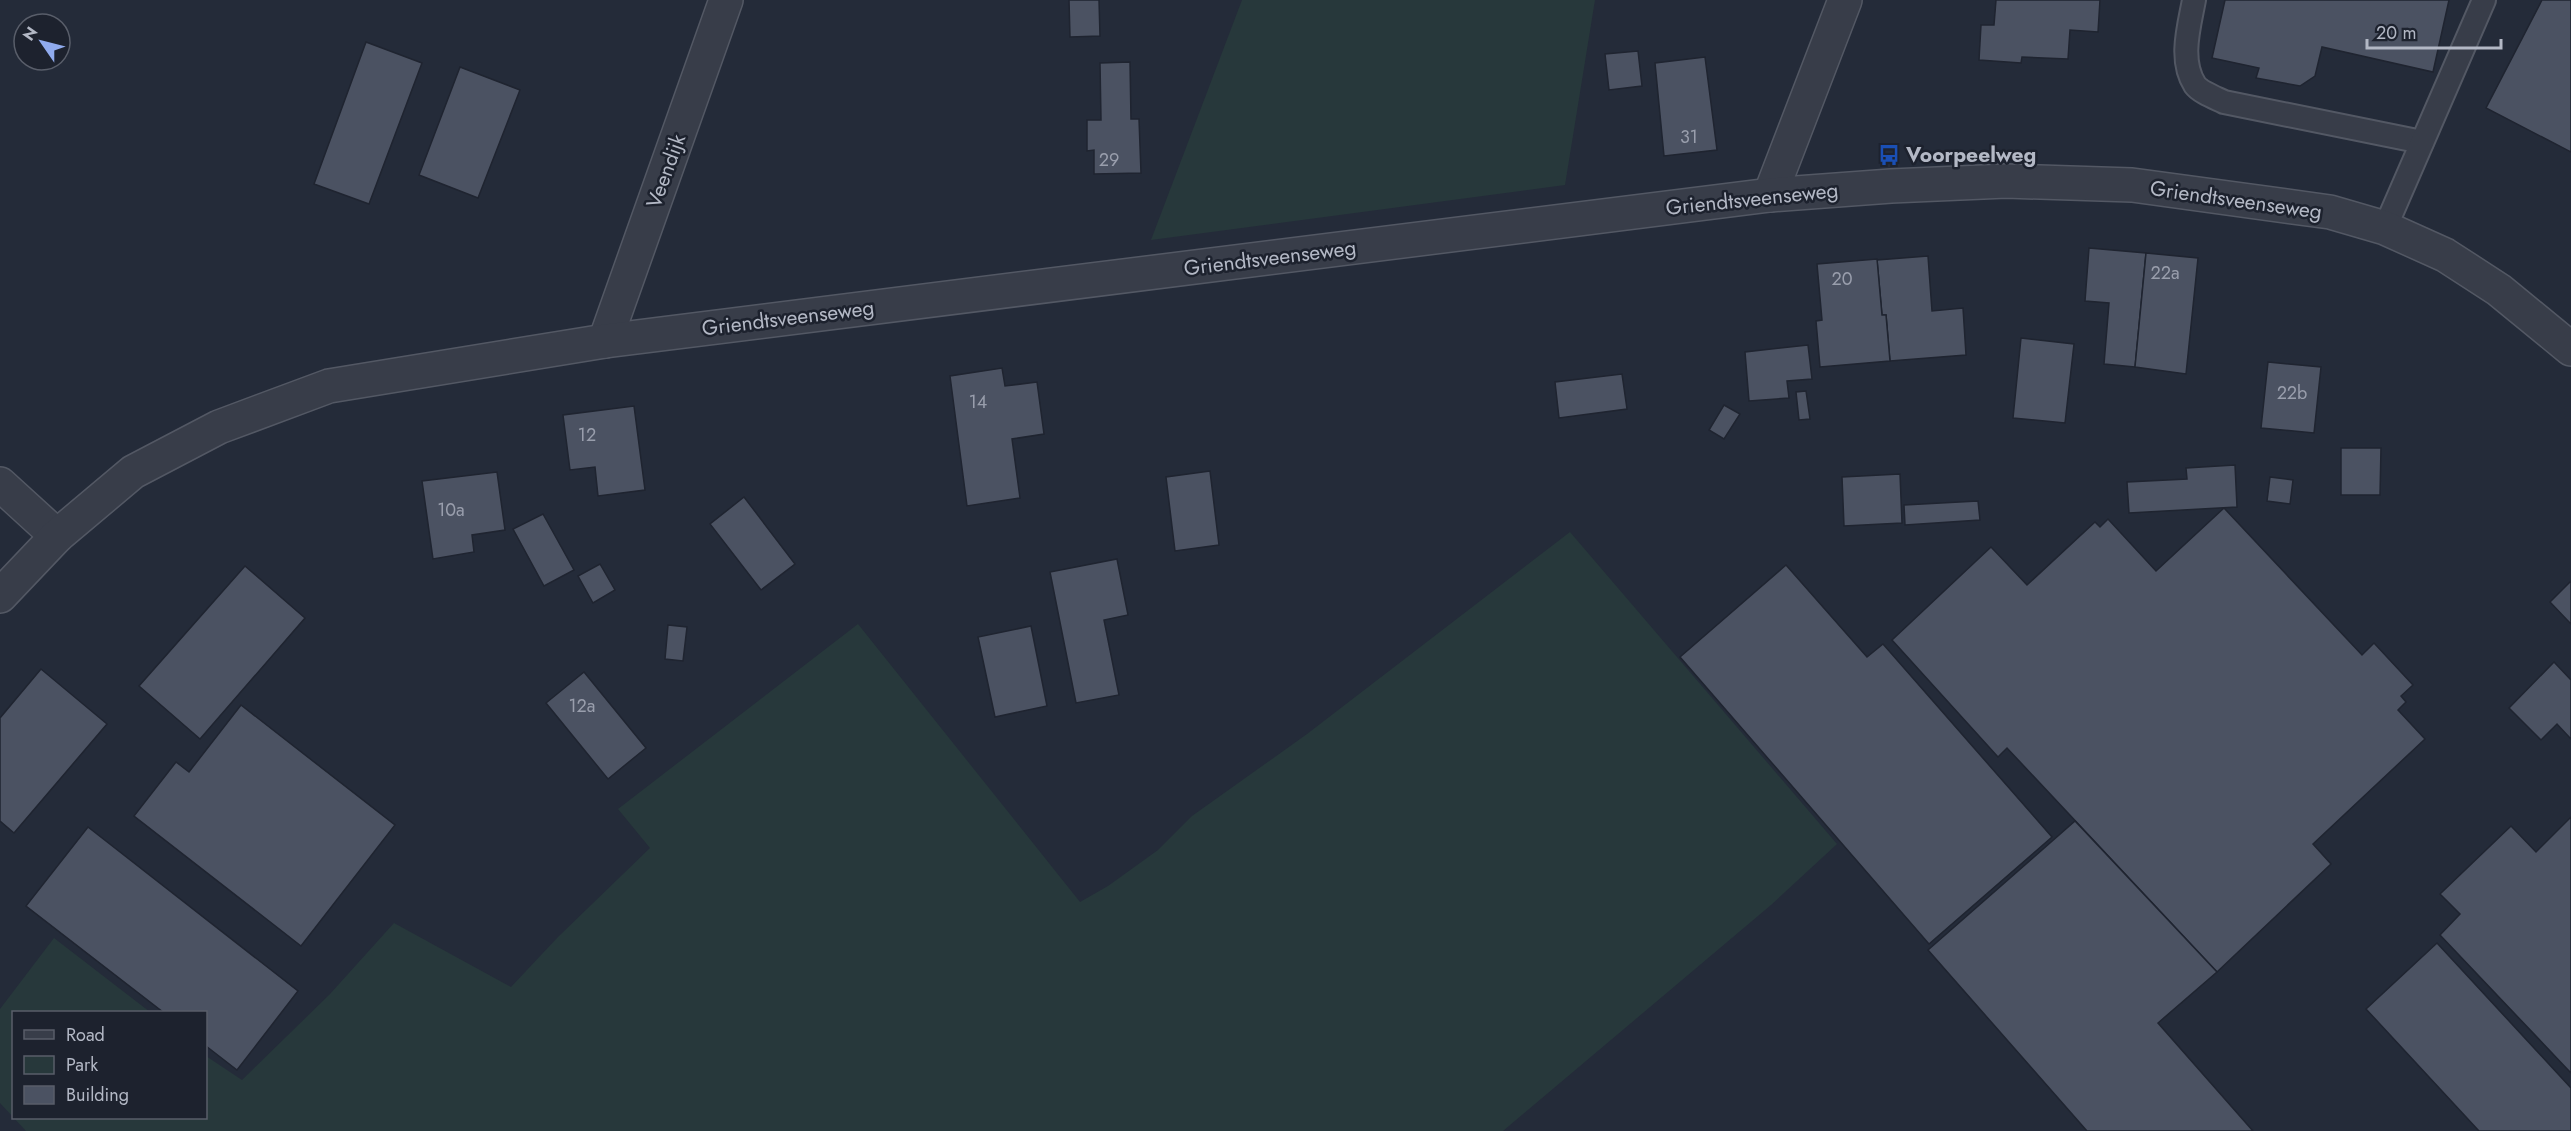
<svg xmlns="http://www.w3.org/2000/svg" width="2571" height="1131" font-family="Jost,sans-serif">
	<rect width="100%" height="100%" fill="#242b39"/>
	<g fill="#27383b">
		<polygon points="1242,0 1595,0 1565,185 1151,240"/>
		<polygon points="1570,532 1837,844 1771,905 1503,1131 26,1131 0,1103 0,1009 54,938 150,1012 14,1012 14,1118 206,1118 206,1056 242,1080 330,994 394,923 511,987 558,937 650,848 618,809 858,624 1080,902 1108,886 1158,850 1192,816 1307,734"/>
	</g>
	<g fill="#4b5262" stroke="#1f2430" stroke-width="1.5">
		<polygon points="1069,0 1099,0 1100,36 1070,37"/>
		<polygon points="1996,0 2100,0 2098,32 2070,30 2068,59 2022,57 2021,63 1979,60 1981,25 1994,25"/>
		<polygon points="2225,0 2449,0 2433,72 2322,47 2315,76 2300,86 2256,78 2259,68 2212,58"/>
		<polygon points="2542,0 2571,0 2571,152 2486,108"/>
		<polygon points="366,42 422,63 369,204 314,184"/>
		<polygon points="1638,51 1642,86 1609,90 1605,54"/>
		<polygon points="1705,57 1717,150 1664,156 1655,63"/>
		<polygon points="1130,62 1131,119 1139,119 1141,173 1094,174 1094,150 1087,151 1087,120 1101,120 1100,63"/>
		<polygon points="460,67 520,90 478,198 419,175"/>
		<polygon points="2089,248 2146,253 2135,367 2104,364 2109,303 2085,301"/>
		<polygon points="2146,253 2198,258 2186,374 2135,367"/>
		<polygon points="1928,256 1932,311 1963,308 1966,355 1890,361 1886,315 1882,315 1877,260"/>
		<polygon points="1877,259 1882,315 1886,315 1890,361 1820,367 1816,321 1822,320 1817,264"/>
		<polygon points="2021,338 2074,344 2065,423 2013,418"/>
		<polygon points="1808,345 1812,379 1787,381 1789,398 1749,401 1745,352"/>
		<polygon points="2268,362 2321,367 2314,433 2261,428"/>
		<polygon points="1002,368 1005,386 1037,382 1044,434 1012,439 1020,498 967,506 950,376"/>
		<polygon points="1622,374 1627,409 1559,418 1555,382"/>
		<polygon points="1806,391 1810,419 1799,420 1796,392"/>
		<polygon points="1724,405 1740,414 1724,439 1709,430"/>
		<polygon points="634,406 645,490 598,496 595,467 570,470 563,415"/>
		<polygon points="2341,448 2381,448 2380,495 2341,495"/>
		<polygon points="2235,465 2237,507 2129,513 2127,482 2187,479 2186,468"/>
		<polygon points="1210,471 1219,545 1175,551 1166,477"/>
		<polygon points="497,472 505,530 472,535 474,552 433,559 422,481"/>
		<polygon points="1900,474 1902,523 1844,526 1842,477"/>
		<polygon points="2270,477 2293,480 2290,504 2267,501"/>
		<polygon points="744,497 795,564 761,590 710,524"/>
		<polygon points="1978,501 1980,520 1905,525 1904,505"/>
		<polygon points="2224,508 2362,655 2374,643 2413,685 2401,696 2406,702 2398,710 2425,739 2313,844 2331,864 2217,972 2007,748 1998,757 1892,640 1991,547 2027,585 2095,522 2100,527 2108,519 2156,571"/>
		<polygon points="543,514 574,570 544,586 513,529"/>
		<polygon points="1117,559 1128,615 1104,620 1119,695 1076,703 1050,572"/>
		<polygon points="600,564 615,590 593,603 578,576"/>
		<polygon points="1786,565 1867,657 1883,644 2052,837 1929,944 1680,657"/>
		<polygon points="245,566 305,618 200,739 139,686"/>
		<polygon points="2571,581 2571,624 2550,602"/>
		<polygon points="668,625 687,627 683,661 665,659"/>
		<polygon points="1031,626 1047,706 995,717 978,637"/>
		<polygon points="2554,662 2571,680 2571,739 2557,724 2541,740 2509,708"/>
		<polygon points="41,669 107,724 14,833 0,821 0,718"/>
		<polygon points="584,672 646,748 608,779 546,703"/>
		<polygon points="241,705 395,825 301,946 134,816 176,762 189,772"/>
		<polygon points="2571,817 2571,1073 2440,935 2460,914 2440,894 2511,826 2536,852"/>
		<polygon points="2075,821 2217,972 2158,1023 2253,1131 2087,1131 1928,950"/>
		<polygon points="88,827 298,991 237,1070 206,1046 206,1012 163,1012 26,906"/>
		<polygon points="2437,943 2571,1088 2571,1131 2479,1131 2366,1009"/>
	</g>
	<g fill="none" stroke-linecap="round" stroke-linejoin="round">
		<defs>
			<g id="service">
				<path d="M2194,0C2189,27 2179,60 2195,85C2200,92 2216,98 2224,102L2422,142"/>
				<polyline points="2385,228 2484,0"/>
			</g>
			<g id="minor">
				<polyline points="1770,195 1845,0"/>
				<polyline points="605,341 726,0"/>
				<polyline points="0,484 57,536"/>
			</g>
			<polyline id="tertiary" points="0,596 57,536 133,472 219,427 329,386 605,341 1770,195 1891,186 2006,181 2132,185 2330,212 2385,228 2445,255 2499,290 2571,349"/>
		</defs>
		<use href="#service" stroke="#535864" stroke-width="26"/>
		<use href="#minor" stroke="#535864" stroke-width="36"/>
		<use href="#tertiary" stroke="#535864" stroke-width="36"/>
		<use href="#service" stroke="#383d49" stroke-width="22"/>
		<use href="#minor" stroke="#383d49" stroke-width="33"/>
		<use href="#tertiary" stroke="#383d49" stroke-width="33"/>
	</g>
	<defs>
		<symbol id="bus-bare" viewBox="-9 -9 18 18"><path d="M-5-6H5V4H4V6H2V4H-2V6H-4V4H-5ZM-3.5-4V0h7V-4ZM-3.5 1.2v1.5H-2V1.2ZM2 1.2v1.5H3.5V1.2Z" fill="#1a4fb4" stroke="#1d222e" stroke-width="2.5" paint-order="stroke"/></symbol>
	</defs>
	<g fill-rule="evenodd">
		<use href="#bus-bare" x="1874" y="140" width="30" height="30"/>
	</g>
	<g text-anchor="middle" stroke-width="5" stroke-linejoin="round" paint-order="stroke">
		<g font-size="18" fill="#999eac">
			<text x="1689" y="143">31</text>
			<text x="1109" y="166">29</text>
			<text x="2165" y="279">22a</text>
			<text x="1842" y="285">20</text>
			<text x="2292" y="399">22b</text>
			<text x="978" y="408">14</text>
			<text x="587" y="441">12</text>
			<text x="451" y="516">10a</text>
			<text x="582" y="712">12a</text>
		</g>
		<g font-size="21" font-weight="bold" fill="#b3b8c5" stroke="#1d222e" text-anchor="start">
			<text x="1906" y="162">Voorpeelweg</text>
		</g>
		<g font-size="21" fill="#b3b8c5" stroke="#1d222e">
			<text transform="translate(666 171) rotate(-70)" y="7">Veendijk</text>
			<text transform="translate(1752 199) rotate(-6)" y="7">Griendtsveenseweg</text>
			<text transform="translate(2236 200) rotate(8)" y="7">Griendtsveenseweg</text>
			<text transform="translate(1270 258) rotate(-7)" y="7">Griendtsveenseweg</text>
			<text transform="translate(788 318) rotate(-7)" y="7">Griendtsveenseweg</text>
		</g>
	</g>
	<rect x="12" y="1011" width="195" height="108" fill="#1d222e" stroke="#595e6a" stroke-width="1.5"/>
	<rect x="24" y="1030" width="30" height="9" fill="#383d49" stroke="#595e6a" stroke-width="1.5"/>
	<text x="66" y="1041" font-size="18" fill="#b3b8c5">Road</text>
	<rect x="24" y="1056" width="30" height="18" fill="#27383b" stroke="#595e6a" stroke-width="1.5"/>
	<text x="66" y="1071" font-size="18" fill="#b3b8c5">Park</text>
	<rect x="24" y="1086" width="30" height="18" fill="#4b5262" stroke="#595e6a" stroke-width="1.5"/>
	<text x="66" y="1101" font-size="18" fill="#b3b8c5">Building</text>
	<g transform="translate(42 42) rotate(305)"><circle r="28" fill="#1d222e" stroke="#595e6a" stroke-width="1.5"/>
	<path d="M0-4.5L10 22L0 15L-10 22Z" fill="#90abee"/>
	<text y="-9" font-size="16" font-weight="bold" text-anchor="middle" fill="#b3b8c5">N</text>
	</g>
	<path d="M2367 39v9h134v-9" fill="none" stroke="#b3b8c5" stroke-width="3"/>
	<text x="2376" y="39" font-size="18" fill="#b3b8c5" stroke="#1d222e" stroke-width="4.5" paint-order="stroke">20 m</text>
</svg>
